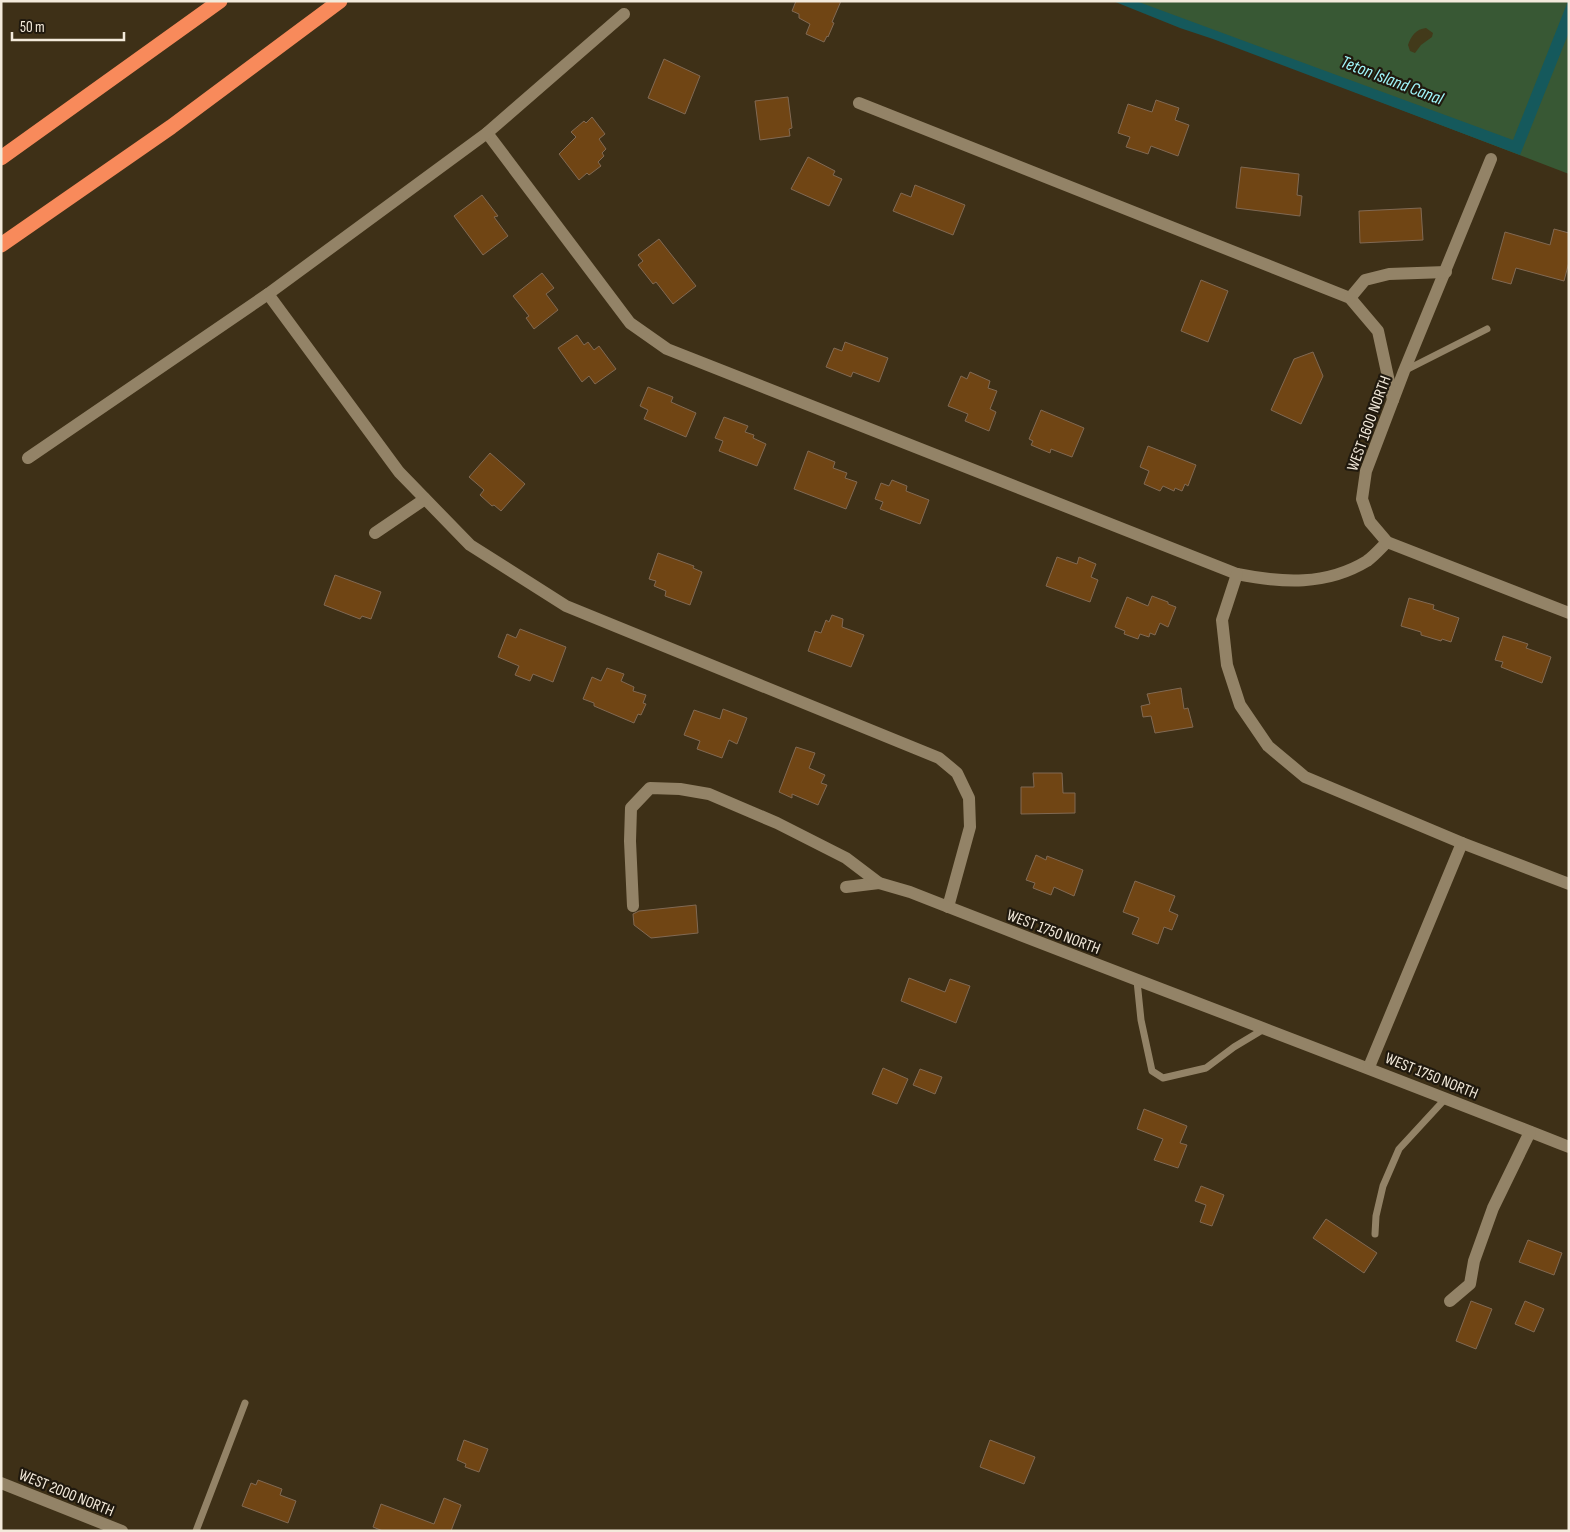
<svg xmlns="http://www.w3.org/2000/svg" width="1570" height="1532" font-family="'Sofia Sans Condensed',sans-serif">
	<rect width="100%" height="100%" fill="#3e3017"/>
	<polygon fill="#385834" points="1117,1 1569,1 1569,174"/>
	<path fill="#423a1a" d="M1426,28L1433,33L1432,37L1421,45L1415,53L1410,51L1408,45C1411,36 1416,29 1426,28Z"/>
	<polygon fill="#15595c" points="1113,1 1136,1 1513,140 1568,1 1569,32 1520,155 1213,39 1180,28"/>
	<g fill="#704514" stroke="#816953">
		<polygon points="796,1 841,1 832,22 834,23 828,37 827,36 824,42 806,34 810,24 799,18 799,14 792,11"/>
		<polygon points="664,59 700,76 685,114 648,98"/>
		<polygon points="788,97 792,128 789,129 790,136 760,140 755,101"/>
		<polygon points="1156,100 1179,108 1175,120 1189,125 1178,156 1151,146 1148,154 1126,147 1130,137 1118,133 1128,104 1152,112"/>
		<polygon points="592,117 605,134 599,139 606,149 602,153 604,156 598,162 601,166 589,175 587,173 579,180 559,154 576,137 571,132 584,121 586,123"/>
		<polygon points="808,157 835,171 833,175 842,179 829,206 791,189"/>
		<polygon points="1241,167 1299,174 1297,195 1302,196 1300,216 1236,208"/>
		<polygon points="915,185 965,205 953,235 893,211 901,193 911,197"/>
		<polygon points="482,195 498,216 494,217 508,236 483,255 454,216"/>
		<polygon points="1421,208 1423,240 1360,243 1359,211"/>
		<polygon points="1554,229 1569,233 1569,262 1564,281 1516,268 1511,284 1492,279 1505,232 1550,245"/>
		<polygon points="659,239 696,286 673,304 656,282 653,284 638,265 643,261 638,255"/>
		<polygon points="542,273 554,288 546,294 558,310 534,329 526,318 529,316 513,296"/>
		<polygon points="1201,280 1228,291 1208,342 1181,331"/>
		<polygon points="577,335 584,345 588,342 594,350 599,346 616,369 595,384 589,376 582,382 558,348"/>
		<polygon points="845,342 888,358 879,382 853,372 851,377 826,367 834,348 842,351"/>
		<polygon points="1313,352 1323,376 1301,424 1271,410 1294,359"/>
		<polygon points="970,372 990,381 988,388 997,391 990,409 996,412 989,431 965,421 968,414 948,406 961,376 967,379"/>
		<polygon points="648,387 673,397 671,402 696,413 686,437 644,419 648,410 640,406"/>
		<polygon points="1041,410 1084,428 1072,457 1051,449 1050,453 1031,445 1033,441 1029,439"/>
		<polygon points="724,417 748,426 745,432 754,435 753,438 766,444 757,466 719,451 723,441 715,438"/>
		<polygon points="1148,446 1196,465 1188,486 1185,484 1182,491 1175,488 1174,491 1163,486 1160,491 1144,484 1149,471 1140,467"/>
		<polygon points="808,451 835,462 833,468 847,473 845,478 857,482 846,509 794,489"/>
		<polygon points="490,453 525,484 501,511 494,505 492,506 480,495 484,490 469,477"/>
		<polygon points="892,480 907,486 906,491 929,500 920,524 880,509 883,502 875,499 881,483 889,486"/>
		<polygon points="658,553 694,566 693,568 702,572 690,605 665,596 666,591 654,586 656,581 649,579"/>
		<polygon points="1057,557 1077,564 1079,557 1096,564 1091,577 1098,580 1090,602 1046,586"/>
		<polygon points="335,575 381,592 371,619 362,616 360,619 324,605"/>
		<polygon points="1152,596 1168,602 1168,604 1176,607 1168,627 1160,623 1155,635 1150,633 1149,637 1140,634 1138,639 1124,634 1125,631 1115,627 1127,597 1148,606"/>
		<polygon points="1409,598 1434,605 1433,609 1459,618 1451,642 1442,639 1441,641 1421,635 1421,632 1401,626"/>
		<polygon points="832,615 843,619 842,627 864,635 851,667 808,651 815,631 821,633 826,620 829,622"/>
		<polygon points="520,629 566,647 553,682 533,674 530,681 515,675 519,666 498,657 507,634 516,638"/>
		<polygon points="1503,636 1528,644 1526,648 1551,657 1542,683 1501,667 1503,662 1495,660"/>
		<polygon points="607,668 624,674 621,681 634,687 633,691 646,695 643,703 646,704 641,715 638,714 634,723 594,706 594,703 583,699 592,677 601,681"/>
		<polygon points="1181,688 1184,709 1188,708 1193,727 1155,733 1151,716 1143,717 1141,706 1150,704 1147,694"/>
		<polygon points="723,709 747,718 737,744 729,740 722,758 697,749 700,741 684,735 694,710 720,719"/>
		<polygon points="796,747 815,753 809,768 825,775 821,783 827,785 818,805 792,794 792,798 779,792"/>
		<polygon points="1033,773 1062,773 1063,793 1075,793 1075,813 1021,814 1021,787 1034,787"/>
		<polygon points="1036,855 1046,860 1047,856 1083,870 1074,896 1054,887 1051,895 1033,888 1035,883 1026,880"/>
		<polygon points="1135,881 1175,896 1169,911 1178,915 1172,930 1164,927 1158,944 1132,934 1139,918 1123,912"/>
		<polygon points="696,905 698,933 651,938 634,925 633,914 639,911"/>
		<polygon points="909,978 945,992 950,979 970,986 956,1023 901,1001"/>
		<polygon points="883,1068 908,1079 897,1104 872,1094"/>
		<polygon points="920,1069 942,1077 935,1094 913,1085"/>
		<polygon points="1144,1109 1187,1126 1180,1143 1187,1145 1178,1168 1154,1160 1163,1139 1137,1129"/>
		<polygon points="1201,1186 1224,1195 1212,1226 1200,1222 1206,1205 1195,1201"/>
		<polygon points="1326,1219 1377,1253 1364,1273 1313,1238"/>
		<polygon points="1528,1240 1562,1253 1554,1275 1519,1262"/>
		<polygon points="1471,1301 1492,1309 1476,1349 1456,1341"/>
		<polygon points="1525,1301 1544,1309 1534,1332 1515,1324"/>
		<polygon points="464,1440 488,1449 479,1472 465,1467 466,1464 457,1460"/>
		<polygon points="990,1440 1035,1457 1024,1484 980,1467"/>
		<polygon points="258,1480 282,1489 280,1495 296,1501 288,1523 242,1506 251,1483 256,1485"/>
		<polygon points="444,1498 461,1505 451,1531 383,1531 373,1527 381,1504 434,1524"/>
	</g>
	<g fill="none" stroke-linecap="round" stroke-linejoin="round">
		<g stroke="#938367" stroke-width="7">
			<polyline points="1404,371 1487,329"/>
			<polyline points="1137,981 1141,1020 1152,1071 1163,1078 1206,1068 1234,1047 1264,1029"/>
			<polyline points="1375,1234 1376,1216 1383,1186 1399,1149 1446,1098"/>
			<polyline points="196,1531 245,1403"/>
		</g>
		<g stroke="#938367" stroke-width="12">
			<polyline points="859,103 1350,298 1378,331 1393,400"/>
			<path d="M487,133L630,323L667,349L1237,574C1282,583 1326,586 1367,561C1374,556 1381,548 1387,542"/>
			<polyline points="1491,159 1404,371 1366,471 1362,499 1370,522 1387,542 1569,613"/>
			<polyline points="268,294 399,472 470,545 566,606 939,758 957,773 969,798 970,827 948,907"/>
			<polyline points="1350,298 1365,280 1389,274 1446,272"/>
			<polyline points="28,458 268,294 487,133 624,14"/>
			<polyline points="375,533 425,499"/>
			<polyline points="1237,574 1222,620 1227,665 1240,705 1268,746 1305,777 1462,843 1569,884"/>
			<polyline points="846,887 879,883"/>
			<path d="M633,906L630,841L631,808L650,788L680,789L709,794L777,823L846,858L879,883L910,892C1129,978 1350,1060 1569,1147"/>
			<polyline points="1369,1067 1462,843"/>
			<polyline points="1450,1301 1470,1284 1474,1261 1493,1208 1530,1132"/>
			<polyline points="1,1483 122,1531"/>
		</g>
		<g stroke="#f88a5b" stroke-width="15">
			<polyline points="1,158 220,1"/>
			<polyline points="1,245 171,127 340,1"/>
		</g>
	</g>
	<g text-anchor="middle" stroke-width="4.5" stroke-linejoin="round" paint-order="stroke">
		<g font-size="16" fill="#f3eadb" stroke="#20190e">
			<text transform="translate(1368 423) rotate(-70)" y="6">WEST 1600 NORTH</text>
			<text transform="translate(1054 931) rotate(21)" y="6">WEST 1750 NORTH</text>
			<text transform="translate(1432 1075) rotate(22)" y="6">WEST 1750 NORTH</text>
			<text transform="translate(67 1492) rotate(22)" y="6">WEST 2000 NORTH</text>
		</g>
		<g font-size="18" font-style="italic" fill="#a0f5fa" stroke="#20190e">
			<text transform="translate(1392 80) rotate(21)" y="6">Teton Island Canal</text>
		</g>
	</g>
	<rect width="1570" height="1532" fill="none" stroke="#f3eadb" stroke-width="5"/>
	<path d="M12 32v8h112v-8" fill="none" stroke="#f3eadb" stroke-width="2.5"/>
	<text x="20" y="32" font-size="15" fill="#f3eadb" stroke="#20190e" stroke-width="4" paint-order="stroke">50 m</text>
</svg>
